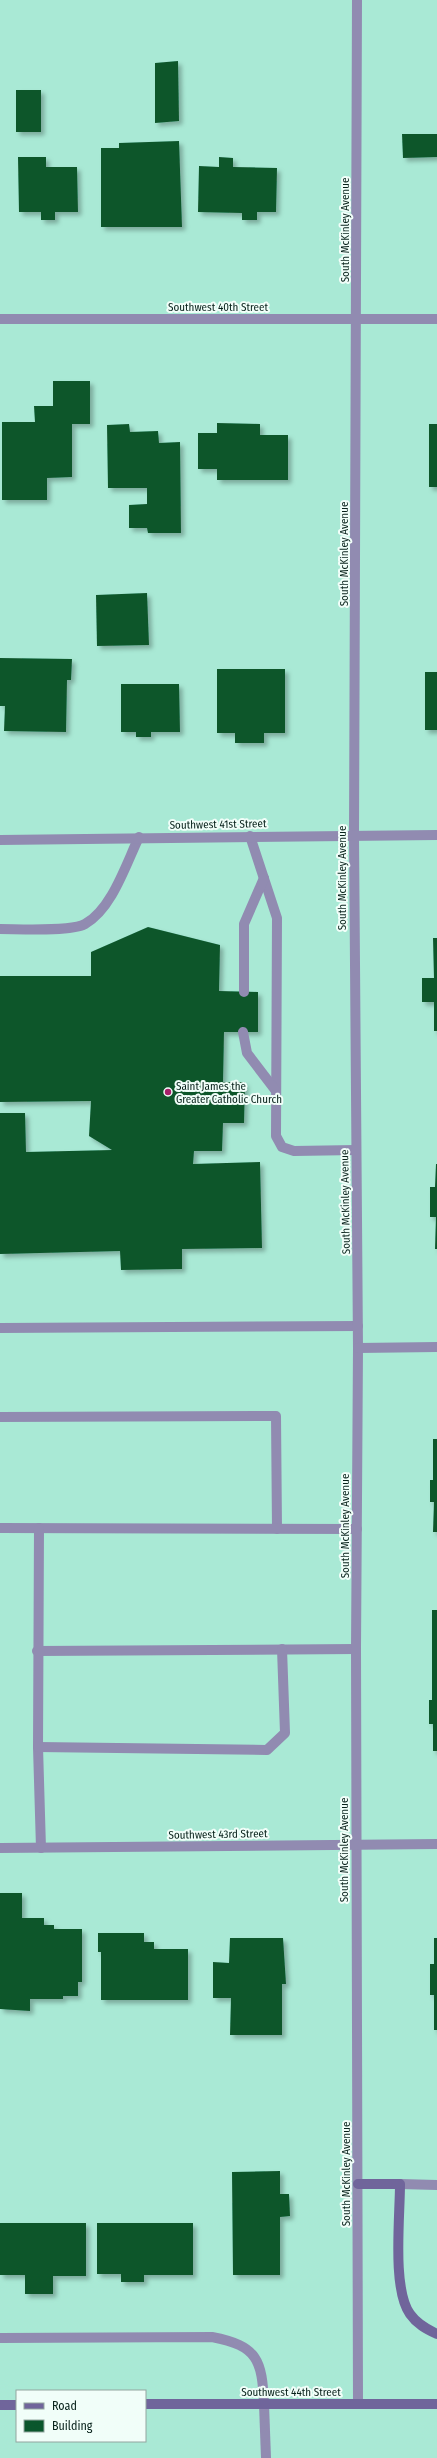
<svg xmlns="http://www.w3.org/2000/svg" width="437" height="2458" font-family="'Fira Sans Condensed',sans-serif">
	<defs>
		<filter id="shadow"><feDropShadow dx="3.5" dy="3.5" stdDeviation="2" flood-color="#0004"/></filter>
	</defs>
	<rect width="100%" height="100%" fill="#a9e9d5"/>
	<g fill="#0a562c" filter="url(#shadow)">
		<polygon points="178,61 179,121 155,123 155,63"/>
		<rect x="16" y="90" width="25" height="42"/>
		<polygon points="402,134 437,134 437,157 403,158"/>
		<polygon points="179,141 182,227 101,227 101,148 119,148 119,143"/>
		<polygon points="18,157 46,157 46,167 77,167 78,212 55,212 55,220 41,220 41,212 19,212"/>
		<polygon points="219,157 233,158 233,167 277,168 276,212 257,212 257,220 242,220 242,213 198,212 199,166 219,167"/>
		<polygon points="53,381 90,381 90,424 72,424 72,477 47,478 47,500 2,500 2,422 35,422 34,406 53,406"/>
		<polygon points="217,423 260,424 260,435 288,435 288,480 217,480 217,469 198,469 198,433 217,433"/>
		<polygon points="129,424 130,432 158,431 159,443 180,442 181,533 148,533 147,528 129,528 129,505 147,504 147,488 108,488 107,425"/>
		<rect x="429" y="424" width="8" height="63"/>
		<polygon points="147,593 149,645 97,646 96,595"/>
		<polygon points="0,658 72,659 71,680 67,680 66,732 4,731 5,706 0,706"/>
		<polygon points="217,669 285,669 285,733 264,733 264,743 235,743 235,733 217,733"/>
		<rect x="425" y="672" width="12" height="58"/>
		<polygon points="121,684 179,684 180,732 151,732 151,737 136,737 136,732 121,732"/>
		<polygon points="148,927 220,945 219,991 258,992 258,1032 224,1032 223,1082 245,1082 244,1123 223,1123 222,1151 194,1151 193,1164 260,1162 262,1248 182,1249 182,1269 121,1270 120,1251 0,1254 0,1113 25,1113 26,1152 112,1150 89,1136 91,1101 0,1102 0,976 91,976 91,952"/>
		<polygon points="433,938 437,938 437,1031 434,1031 434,1002 422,1002 422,978 434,978"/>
		<polygon points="436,1164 437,1164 437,1249 435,1249 436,1217 430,1217 430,1187 435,1187"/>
		<polygon points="433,1439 437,1439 437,1532 433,1532 434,1502 430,1502 430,1480 433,1480"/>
		<polygon points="432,1610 437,1610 437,1751 433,1751 433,1724 429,1724 429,1700 432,1700"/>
		<polygon points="0,1893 22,1893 22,1918 44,1918 44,1925 54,1925 54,1929 82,1929 82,1982 78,1982 78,1996 63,1996 63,1999 30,1999 30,2011 0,2009"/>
		<polygon points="98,1933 144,1933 144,1942 154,1942 154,1949 188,1949 188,2000 101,2000 101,1952 98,1952"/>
		<polygon points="230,1938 283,1938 286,1984 282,1984 282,2035 230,2035 231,1998 213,1998 213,1962 229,1963"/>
		<polygon points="434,1938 437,1938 437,2030 434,2030 434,1995 430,1995 430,1964 434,1964"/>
		<polygon points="280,2171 280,2194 289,2194 290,2216 280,2217 280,2275 233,2275 232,2172"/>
		<polygon points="0,2223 86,2223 86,2276 53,2276 53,2294 25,2294 25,2275 0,2275"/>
		<polygon points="97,2223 193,2223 193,2275 144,2275 144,2282 121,2282 121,2274 97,2274"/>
	</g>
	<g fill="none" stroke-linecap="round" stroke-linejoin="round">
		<g stroke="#918bb1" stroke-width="10">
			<polyline points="250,836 277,918 276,1136 282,1147 294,1151 356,1150"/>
			<path d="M0,929C19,929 70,932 85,924C112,909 126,864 139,837"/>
			<polyline points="244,992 244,924 264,878"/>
			<polyline points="243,1032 247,1053 276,1091"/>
			<polyline points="0,1328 358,1326"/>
			<polyline points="0,1417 276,1416 277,1529"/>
			<polyline points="0,1528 357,1529"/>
			<polyline points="39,1528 38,1747 41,1848"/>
			<polyline points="37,1651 356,1649"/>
			<polyline points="38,1747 267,1750 285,1733 282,1649"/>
			<polyline points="400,2184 437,2185"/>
			<path d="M0,2338L212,2337C258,2346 262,2360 264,2404"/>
		</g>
		<g stroke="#918bb1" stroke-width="10">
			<polyline points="357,0 354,836 358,1348 356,1649 358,2404"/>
			<polyline points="0,319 437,319"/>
			<polyline points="0,840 437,835"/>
			<polyline points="358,1348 437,1347"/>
			<polyline points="0,1848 437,1844"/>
			<polyline points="264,2404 266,2458"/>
		</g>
		<g stroke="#70659b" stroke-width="10">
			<path d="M358,2184H400C400,2217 392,2289 410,2314C417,2324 426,2329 437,2334"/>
			<polyline points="145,2404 437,2404"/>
			<polyline points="0,2405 17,2405"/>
		</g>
	</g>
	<circle fill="#a51f69" stroke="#f1fef9" stroke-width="1.5" cx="168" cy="1092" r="4"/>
	<g text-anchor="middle" stroke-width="4" stroke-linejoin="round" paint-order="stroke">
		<g font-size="11" fill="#07211a" stroke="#f1fef9">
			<text transform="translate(345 230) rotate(-90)" y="4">South McKinley Avenue</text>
			<text x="218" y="311">Southwest 40th Street</text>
			<text transform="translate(344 554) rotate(-90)" y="4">South McKinley Avenue</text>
			<text transform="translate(218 824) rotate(-1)" y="4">Southwest 41st Street</text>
			<text transform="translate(342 878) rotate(-90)" y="4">South McKinley Avenue</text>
			<text transform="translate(345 1202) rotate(-91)" y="4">South McKinley Avenue</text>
			<text transform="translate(345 1526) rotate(-90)" y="4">South McKinley Avenue</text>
			<text transform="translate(218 1834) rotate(-1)" y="4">Southwest 43rd Street</text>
			<text transform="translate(344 1850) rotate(-90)" y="4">South McKinley Avenue</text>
			<text transform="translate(346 2174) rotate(-90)" y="4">South McKinley Avenue</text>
			<text x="291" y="2396">Southwest 44th Street</text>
		</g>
		<g font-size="11" fill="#07211a" stroke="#f1fef9" text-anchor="start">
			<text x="176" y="1090">Saint James the<tspan x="176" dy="13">Greater Catholic Church</tspan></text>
		</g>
	</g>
	<rect x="16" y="2390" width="130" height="52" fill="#f1fef9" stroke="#93a6a0"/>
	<rect x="24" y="2403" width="20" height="6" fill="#70659b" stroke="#93a6a0"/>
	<text x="52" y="2410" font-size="12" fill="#07211a">Road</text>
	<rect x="24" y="2420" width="20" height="12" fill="#0a562c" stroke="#93a6a0"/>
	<text x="52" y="2430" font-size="12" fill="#07211a">Building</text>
</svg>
